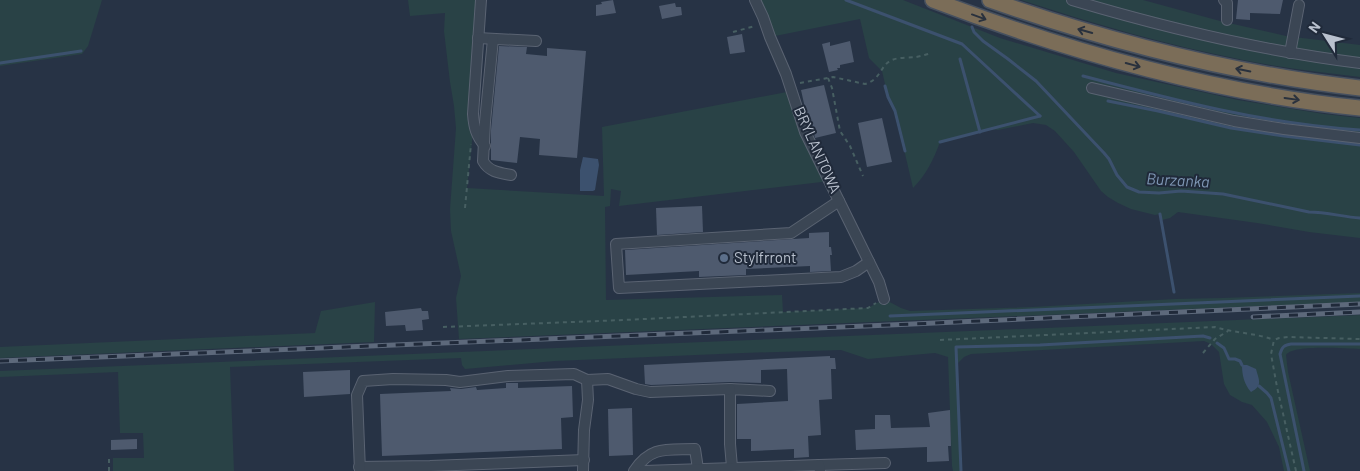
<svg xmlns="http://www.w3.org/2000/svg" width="1360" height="471" font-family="Barlow,sans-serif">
	<rect width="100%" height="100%" fill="#273345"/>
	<g fill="#294246">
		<polygon points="0,0 102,0 88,46 82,54 0,66"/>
		<polygon points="408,0 481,0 474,123 467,188 604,196 602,127 792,91 830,181 619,206 621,191 611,189 610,206 605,207 606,300 782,295 783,312 868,308 884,299 901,308 910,311 1032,307 1175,299 1222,298 1360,293 1360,302 459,339 456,298 461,276 451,231 450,209 456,128 454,106 450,82 444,31 445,13 410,16"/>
		<path d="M755,0H903L1000,38L1116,73L1238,100L1324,114L1360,118V238L1309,232L1257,223L1178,212L1170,218L1162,220L1160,214L1155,215L1131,209L1118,203L1108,197L1101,191L1074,152L1055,131L1046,125L1033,123L998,130L991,129L940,142C934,159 926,175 913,188L895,111L888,97L882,71L869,58L860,19L770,37Z"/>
		<path d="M1021,0H1143L1220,21L1286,36L1360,45V77C1321,72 1281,68 1243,60C1167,45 1094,24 1021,0Z"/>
		<polygon points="375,302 374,342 0,358 0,347 315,333 321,311"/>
		<path d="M1360,315V349C1345,349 1294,344 1286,355L1288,372L1310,471H1284L1279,447L1267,422L1252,405L1242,402L1230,395L1224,384L1219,352L1211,344L1204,341L971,354L964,357L956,365L961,471H953L952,466L948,357L935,353L868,359L841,350L743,353L555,361L465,369L462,365L461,358L230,367L234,471H113V458H144L143,433H120L118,372L0,377V371Z"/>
	</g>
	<g fill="#3c516e">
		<polygon points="583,157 598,159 599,165 595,190 593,191 580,191 580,170"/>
		<path d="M1242,365H1247L1256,369C1259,380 1263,386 1251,392C1244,384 1242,375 1242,365Z"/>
	</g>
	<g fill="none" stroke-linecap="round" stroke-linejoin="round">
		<g stroke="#3c516e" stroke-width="3">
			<polyline points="846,0 962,44 1040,116"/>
			<path d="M972,27L974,32L983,41L1008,59L1036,81L1104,153L1109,159L1117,175L1127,187L1139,192L1159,193L1181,191L1223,194L1309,212C1327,212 1343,217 1360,218"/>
			<polyline points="960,59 980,132"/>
			<polyline points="0,63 81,51"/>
			<path d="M1083,76C1174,100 1265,124 1360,130"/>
			<polyline points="885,86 888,97 895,111 905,151"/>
			<polyline points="1108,101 1158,111 1231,128 1284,136 1360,145"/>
			<polyline points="940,142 1040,116"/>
			<polyline points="1160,214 1174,292"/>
			<polyline points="890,316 1360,296"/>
			<polyline points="1217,343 1224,348 1229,359 1235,359 1240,361 1242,365"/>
			<polyline points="1259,386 1267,393 1271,398 1289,471"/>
			<polyline points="961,471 956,347 1040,345 1203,336 1210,338"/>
			<path d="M1304,471L1280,354C1282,347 1284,345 1291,344H1360"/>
		</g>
	</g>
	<g fill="#4e5a6e">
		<polygon points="613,0 616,13 596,16 596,5 602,4 601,2"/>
		<polygon points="1238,0 1283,0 1280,14 1250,13 1250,20 1236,19"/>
		<polygon points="675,3 676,7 681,7 682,15 662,19 659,6"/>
		<polygon points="742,34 745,52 730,54 727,37"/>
		<polygon points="850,41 854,62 840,65 840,68 837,68 838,70 829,72 822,44 830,42 830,46"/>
		<polygon points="499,46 527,47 526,54 547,56 547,48 586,51 577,158 539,155 540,139 520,137 517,163 491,160 491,130"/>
		<polygon points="824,85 836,133 815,138 812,123 810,124 807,117 801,90"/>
		<polygon points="882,118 892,162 867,167 858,123"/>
		<polygon points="702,206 703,232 657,235 656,208"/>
		<polygon points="829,232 829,247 831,247 832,255 830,255 831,271 810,272 810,266 746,269 746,275 699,277 699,271 626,275 625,250 809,238 809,233"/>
		<polygon points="421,308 422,311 428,311 429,319 422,320 423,330 406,331 405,325 386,326 385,312"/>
		<polygon points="830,356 830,358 835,358 836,369 831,369 832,399 819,400 821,435 808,436 809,457 794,458 794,449 751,451 751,439 737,439 737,404 788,401 787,369 761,370 761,383 730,382 651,385 645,384 644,365"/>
		<polygon points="350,370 350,394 304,397 303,372"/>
		<polygon points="506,383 518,383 518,388 572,386 573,417 561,418 562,449 382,456 380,394 451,391 450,388 461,389 476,387 477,390 506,388"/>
		<polygon points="632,408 633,455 609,456 608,409"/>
		<polygon points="950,410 951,446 948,446 949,461 927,462 927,447 856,450 855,430 875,429 875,415 890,415 891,428 930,427 928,413"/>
		<polygon points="137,439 137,449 111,450 111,440"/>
	</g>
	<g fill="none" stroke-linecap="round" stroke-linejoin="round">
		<defs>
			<g id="minor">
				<path d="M481,0L473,114C474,127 476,136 485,146"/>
				<polyline points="755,0 763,17 770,37 786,74 805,132 879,282 884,299"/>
				<path d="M1072,0C1166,28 1262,51 1360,63"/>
				<polyline points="1224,0 1227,3 1227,20"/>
				<polyline points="478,38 536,41"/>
				<path d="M493,39L485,122L483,161C489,172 500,173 511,175"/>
				<polyline points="1290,53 1299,5"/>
				<polyline points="1092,88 1234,121 1284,129 1360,138"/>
				<polyline points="839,201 791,233 616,244 619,288 841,277 856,271 869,262"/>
				<polyline points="819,465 885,463"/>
				<polyline points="359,467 430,466 584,460"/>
				<polyline points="732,467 730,444 730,389 770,391"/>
				<polyline points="360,471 357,395 363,381 393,379 446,380 460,382 508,376 574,374 587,380 608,379 636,389 650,392 730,389"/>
				<polyline points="583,471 584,430 588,400 587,380"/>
				<path d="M634,471C651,445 668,450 695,449L698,469"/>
				<polyline points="644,471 819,465 820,471"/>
			</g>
			<g id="highway">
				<path d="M933,0C1070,52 1213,93 1360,108"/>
				<path d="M990,0C1110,42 1234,74 1360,88"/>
			</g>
		</defs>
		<use href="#minor" stroke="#5a6372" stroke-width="12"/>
		<use href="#highway" stroke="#46505f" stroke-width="18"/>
		<g stroke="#475f62" stroke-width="2" stroke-dasharray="4 4" stroke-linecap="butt">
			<polyline points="733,32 755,26"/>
			<polyline points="828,78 832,88 840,131 850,146 863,176"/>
			<path d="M800,83L833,77L865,84C881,80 880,65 892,60C899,57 909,58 916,57C922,56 927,54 932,53"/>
			<polyline points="465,208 471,144"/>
			<polyline points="443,327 624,320 868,308 876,303"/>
			<path d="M940,340L1215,327C1234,333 1256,333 1274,340"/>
			<polyline points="1203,353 1215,339 1228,331"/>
			<polyline points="109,471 109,455"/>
			<polyline points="1296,471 1277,387 1271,354 1274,340 1279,338 1288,337 1360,339"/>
		</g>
		<use href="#minor" stroke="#3b4654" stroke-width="10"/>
		<use href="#highway" stroke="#7b6d58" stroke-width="15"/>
		<defs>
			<g id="rail">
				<polyline points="1253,317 1360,312"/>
				<polyline points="0,361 890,325 1360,304"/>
			</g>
		</defs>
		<use href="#rail" stroke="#5d697b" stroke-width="5"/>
		<use href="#rail" stroke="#202a3a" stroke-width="3" stroke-dasharray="9" stroke-linecap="butt"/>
	</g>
	<defs><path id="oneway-shaft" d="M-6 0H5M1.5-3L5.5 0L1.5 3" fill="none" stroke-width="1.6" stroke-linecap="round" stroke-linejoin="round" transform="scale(1.25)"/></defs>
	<g stroke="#29313d">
		<use href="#oneway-shaft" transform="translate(979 17) rotate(20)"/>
		<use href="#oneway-shaft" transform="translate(1085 31) rotate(-164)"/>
		<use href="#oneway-shaft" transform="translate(1133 65) rotate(15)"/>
		<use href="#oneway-shaft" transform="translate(1243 70) rotate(-169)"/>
		<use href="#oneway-shaft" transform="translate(1292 99) rotate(8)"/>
	</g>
	<circle fill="#5c6f8a" stroke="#202a3a" stroke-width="2" cx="724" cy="258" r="5"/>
	<g text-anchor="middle" stroke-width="4" stroke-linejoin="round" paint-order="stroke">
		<g font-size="15" fill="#b9c1ce" stroke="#202a3a">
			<text transform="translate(817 150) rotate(66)" y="5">BRYLANTOWA</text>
		</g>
		<g font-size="15" fill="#b9c1ce" stroke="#202a3a" text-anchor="start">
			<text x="734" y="263">Stylfrront</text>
		</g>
		<g font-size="16" font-style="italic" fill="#7f97b5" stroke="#202a3a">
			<text transform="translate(1178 180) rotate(3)" y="6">Burzanka</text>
		</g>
	</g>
	<g transform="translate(1325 35) rotate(306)" stroke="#202a3a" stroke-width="4" paint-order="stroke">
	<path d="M0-4L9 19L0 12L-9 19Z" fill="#b9c1ce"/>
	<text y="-8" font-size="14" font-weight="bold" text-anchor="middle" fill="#b9c1ce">N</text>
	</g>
</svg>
